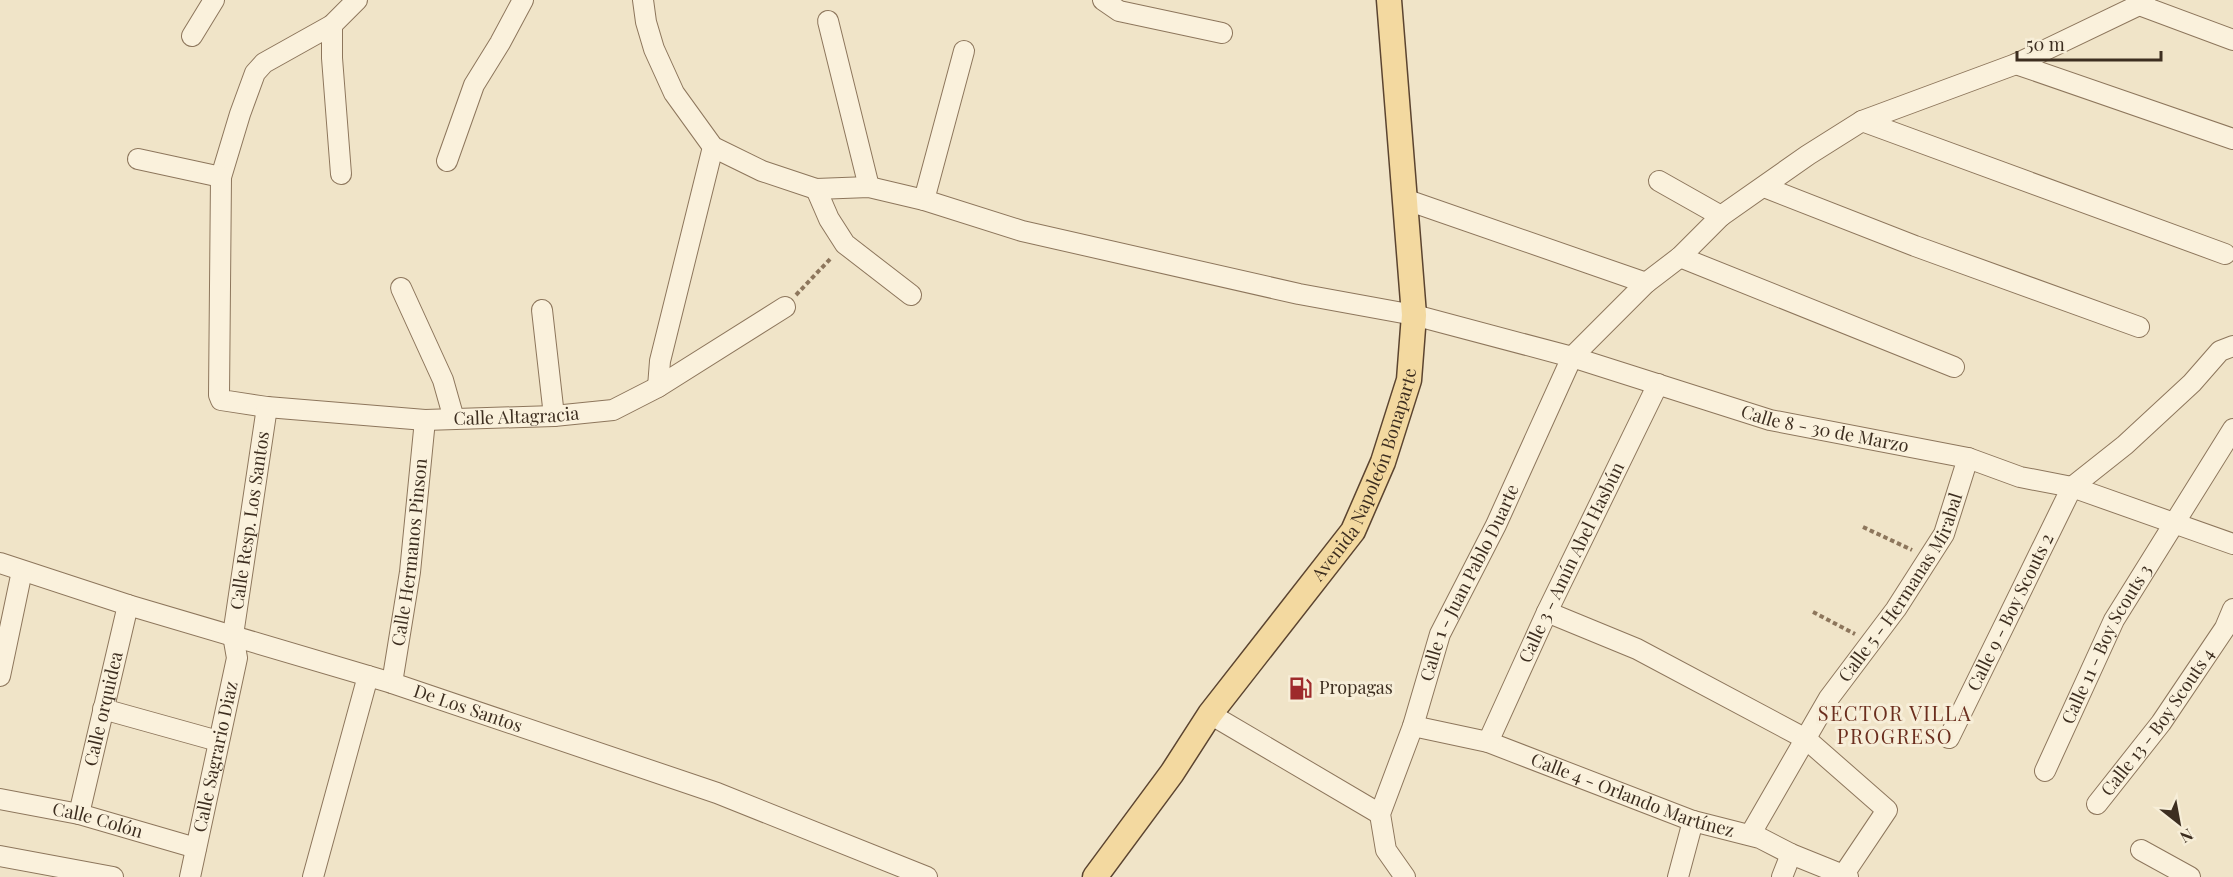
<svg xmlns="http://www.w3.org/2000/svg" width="2233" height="877" font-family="'Playfair Display',serif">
	<rect width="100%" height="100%" fill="#f0e4c8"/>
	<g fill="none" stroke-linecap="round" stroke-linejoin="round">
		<defs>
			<g id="minor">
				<path id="s1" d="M357,0L332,25L264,63L255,73L240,114L221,177L219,395L221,400L267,407L425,420L554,416L613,410L658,387L785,307"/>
				<path id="s2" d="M643,0L646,22L654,49L674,93L713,147L762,171L816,189L869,187L924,200L1022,231L1299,294L1414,315L1572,357L1770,420L1968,458L2020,477L2072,487L2233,544"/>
				<polyline points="1103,0 1119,11 1222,33"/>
				<polyline points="2139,5 2233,40"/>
				<polyline points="828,21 869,187"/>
				<polyline points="332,25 332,58 341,174"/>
				<polyline points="192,36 214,0"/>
				<polyline points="2016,64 2233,139"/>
				<polyline points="1862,121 2225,254"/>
				<polyline points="138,159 221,177"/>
				<polyline points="447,161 474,85 500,43 523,0"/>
				<polyline points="1659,181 1721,216"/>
				<polyline points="1764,187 1915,246 2139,327"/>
				<polyline points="816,189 829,219 845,244 911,295"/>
				<polyline points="1404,199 1646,283"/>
				<polyline points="924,200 964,51"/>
				<polyline points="1680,257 1954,367"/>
				<polyline points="401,288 443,380 454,419"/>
				<polyline points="542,310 554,416"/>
				<polyline points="658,387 660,361 713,147"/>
				<path id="s3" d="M0,563L128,605L392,683L717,793L927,877"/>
				<polyline points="1547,612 1637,649 1806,739 1887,810 1844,874"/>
				<polyline points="0,676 22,571"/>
				<path id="s4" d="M392,683L410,572L425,420"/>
				<polyline points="103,709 218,741"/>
				<polyline points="1210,714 1380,814"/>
				<path id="s5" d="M1413,726L1488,742L1693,821L1760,838L1791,854L1848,877"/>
				<path id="s6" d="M1949,738L2072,487L2125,445L2192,383L2220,351L2233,346"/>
				<path id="s7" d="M1488,742L1547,612L1658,384"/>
				<path id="s8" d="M2045,771L2114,620L2233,429"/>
				<path id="s9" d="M0,799L79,814L196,848"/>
				<path id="s10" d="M2097,804L2161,723L2225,628L2233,609"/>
				<path id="s11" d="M79,814L128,605"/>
				<path id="s12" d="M1750,835L1829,698L1896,609L1944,534L1968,458"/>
				<polyline points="2141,850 2190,877"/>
				<polyline points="0,856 113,877"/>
				<path id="s13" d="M190,877L237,658L233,635L267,407"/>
				<polyline points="313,877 368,676"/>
				<path id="s14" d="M1405,877L1386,850L1380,814L1413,726L1440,634L1496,525L1572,357L1646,283L1680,257L1721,216L1808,155L1862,121L2016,64L2139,5L2145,0"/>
				<polyline points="1678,877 1693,821"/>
				<polyline points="1782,877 1791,854"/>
			</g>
			<g id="major">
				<path id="s15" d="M1095,877L1172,773L1210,714L1353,531L1383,462L1409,380L1414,315L1389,0"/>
			</g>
		</defs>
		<use href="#minor" stroke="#8d765c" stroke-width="22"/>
		<use href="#major" stroke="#5b4430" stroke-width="27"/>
		<g stroke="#8d765c" stroke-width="4" stroke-dasharray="4.5 3" stroke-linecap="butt">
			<polyline points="796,295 832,257"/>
			<polyline points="1863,527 1912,550"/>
			<polyline points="1813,612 1855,634"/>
		</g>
		<use href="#minor" stroke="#faf1dc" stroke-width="20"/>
		<use href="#major" stroke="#f3d9a0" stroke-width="24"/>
	</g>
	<defs>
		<symbol id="fuel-bare" viewBox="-9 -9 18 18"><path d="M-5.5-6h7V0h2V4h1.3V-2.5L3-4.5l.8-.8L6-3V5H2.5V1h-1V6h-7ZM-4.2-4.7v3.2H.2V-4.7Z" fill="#9e2a2b" stroke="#f7eed8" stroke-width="2.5" paint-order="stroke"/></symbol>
	</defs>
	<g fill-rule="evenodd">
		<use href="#fuel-bare" x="1284" y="672" width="33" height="33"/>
	</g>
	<g text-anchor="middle" stroke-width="6" stroke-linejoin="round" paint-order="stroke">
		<g font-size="18" fill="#3d2e20" stroke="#f7eed8">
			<text dy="6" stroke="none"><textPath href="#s1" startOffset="756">Calle Altagracia</textPath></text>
			<text dy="6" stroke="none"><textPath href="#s2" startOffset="1317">Calle 8 - 30 de Marzo</textPath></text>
			<text dy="6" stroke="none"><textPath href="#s15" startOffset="488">Avenida Napoleón Bonaparte</textPath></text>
			<text dy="6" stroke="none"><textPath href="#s13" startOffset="363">Calle Resp. Los Santos</textPath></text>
			<text dy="6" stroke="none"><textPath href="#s4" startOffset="132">Calle Hermanos Pinson</textPath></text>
			<text dy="6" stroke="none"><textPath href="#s7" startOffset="198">Calle 3 - Amín Abel Hasbún</textPath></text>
			<text dy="6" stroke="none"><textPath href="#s14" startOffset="318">Calle 1 - Juan Pablo Duarte</textPath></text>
			<text dy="6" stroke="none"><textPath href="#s12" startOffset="291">Calle 5 - Hermanas Mirabal</textPath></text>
			<text dy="6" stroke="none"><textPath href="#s6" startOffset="140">Calle 9 - Boy Scouts 2</textPath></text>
			<text dy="6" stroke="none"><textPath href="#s8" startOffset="141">Calle 11 - Boy Scouts 3</textPath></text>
			<text dy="6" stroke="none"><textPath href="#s11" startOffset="108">Calle orquidea</textPath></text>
			<text dy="6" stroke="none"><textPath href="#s3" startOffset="490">De Los Santos</textPath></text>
			<text dy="6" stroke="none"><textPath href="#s10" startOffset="102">Calle 13 - Boy Scouts 4</textPath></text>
			<text dy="6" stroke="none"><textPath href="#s13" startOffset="123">Calle Sagrario Diaz</textPath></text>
			<text dy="6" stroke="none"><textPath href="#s5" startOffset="231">Calle 4 - Orlando Martínez</textPath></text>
			<text dy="6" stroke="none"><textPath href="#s9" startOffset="100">Calle Colón</textPath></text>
		</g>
		<g font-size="18" fill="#3d2e20" stroke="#f7eed8" text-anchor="start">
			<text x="1319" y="694">Propagas</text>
		</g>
		<g font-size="20" letter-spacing="1.5" fill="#6b2e1e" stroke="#f7eed8">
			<text x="1895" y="721">SECTOR VILLA<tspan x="1895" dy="23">PROGRESO</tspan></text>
		</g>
	</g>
	<g transform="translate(2179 823) rotate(149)" stroke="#f7eed8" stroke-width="4.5" paint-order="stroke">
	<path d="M0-4.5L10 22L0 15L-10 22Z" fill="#3d2e20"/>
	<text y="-9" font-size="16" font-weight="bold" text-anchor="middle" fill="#3d2e20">N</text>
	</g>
	<path d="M2017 51v9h144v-9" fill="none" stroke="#3d2e20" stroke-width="3"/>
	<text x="2026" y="51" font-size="18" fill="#3d2e20" stroke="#f7eed8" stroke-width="4.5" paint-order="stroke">50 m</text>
</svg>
